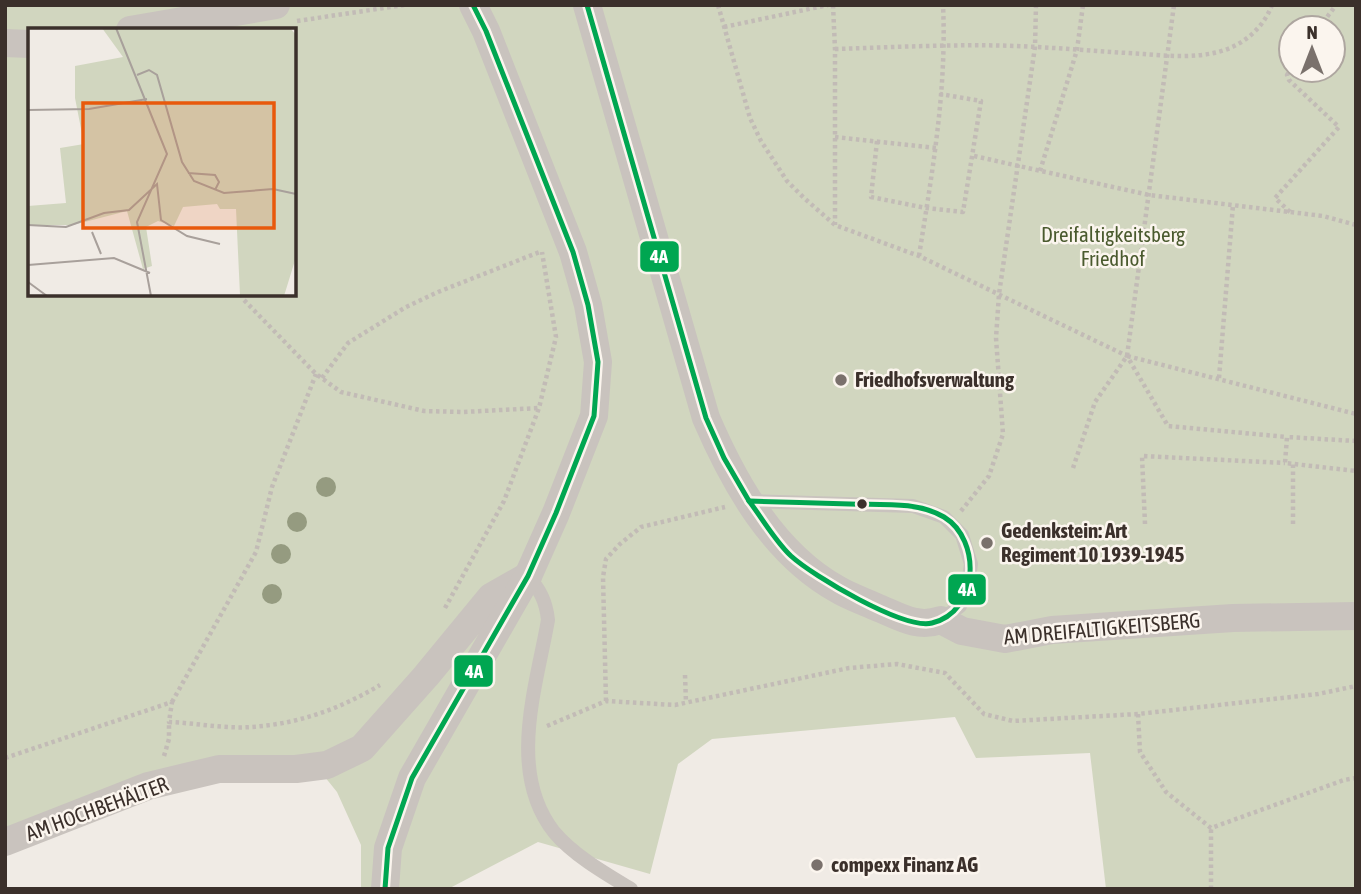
<svg xmlns="http://www.w3.org/2000/svg" width="1361" height="894" font-family="'Asap Condensed',sans-serif">
	<rect width="100%" height="100%" fill="#f0ebe5"/>
	<path fill="#d1d6bf" fill-rule="evenodd" d="M5,5H1356V889H1106L1090,753L976,758L955,717L712,739L678,764L650,874L538,842L448,889H361V845L337,792L316,766L219,769L5,842ZM1291,28H1333V70H1291ZM30,30H294V294H30Z"/>
	<g fill="none" stroke-linecap="round" stroke-linejoin="round">
		<g stroke="#c2bbb6" stroke-width="4.5" stroke-dasharray="3.5 3.5" stroke-linecap="butt">
			<polyline points="718,5 750,118 761,141 787,181 804,198 835,225 919,256 1127,356 1168,426 1287,437"/>
			<polyline points="833,5 835,49 835,225"/>
			<polyline points="297,21 404,5"/>
			<polyline points="724,27 828,5"/>
			<polyline points="1319,28 1336,5"/>
			<path d="M835,49C902,47 970,43 1037,47C1073,49 1108,52 1144,54C1167,56 1195,58 1218,52C1242,46 1263,29 1272,5"/>
			<polyline points="835,137 936,148"/>
			<polyline points="877,141 871,197 926,208 963,212 981,101 940,94"/>
			<polyline points="974,156 1149,195 1323,216 1356,225"/>
			<polyline points="1040,171 1077,50 1083,5"/>
			<polyline points="1290,212 1275,198 1339,127 1289,80 1287,75 1291,68"/>
			<path d="M919,256C932,173 947,90 943,5"/>
			<polyline points="241,294 243,299 316,374 341,392 424,411 463,412 539,408"/>
			<polyline points="1127,356 1174,5"/>
			<polyline points="322,378 348,343 406,307 438,292 542,251"/>
			<polyline points="1219,378 1233,205"/>
			<polyline points="1356,441 1287,437 1285,463 1356,471"/>
			<polyline points="1073,468 1095,402 1127,356 1356,414"/>
			<polyline points="961,511 989,476 1003,434 996,338 999,294 1035,47 1036,5"/>
			<polyline points="1145,524 1142,456 1285,463"/>
			<polyline points="1293,524 1293,464"/>
			<polyline points="445,608 504,501 539,408 556,337 542,252"/>
			<polyline points="685,675 686,703"/>
			<polyline points="606,701 603,577 606,559 620,544 641,527 725,507"/>
			<polyline points="172,702 256,552 272,487 316,374"/>
			<polyline points="1138,714 1140,752 1166,792 1211,828 1344,780 1356,778"/>
			<polyline points="547,726 606,701 675,705 849,668 897,664 945,673 984,714 1013,721 1138,714 1318,694 1356,686"/>
			<polyline points="164,756 169,739 169,722"/>
			<path d="M5,758L172,702L169,722C196,723 224,729 251,727C298,724 340,709 380,685"/>
			<polyline points="1211,889 1211,828"/>
		</g>
		<g stroke="#c9c3be" stroke-width="14">
			<polyline points="749,501 913,506 944,517 962,535 971,564 968,584 960,606 941,620"/>
			<path d="M528,576C540,590 546,601 548,620C536,688 507,772 554,832C573,855 606,874 631,889"/>
		</g>
		<g stroke="#c9c3be" stroke-width="28">
			<path d="M587,5L706,418C734,483 773,553 837,589C850,597 866,602 881,609C902,618 918,628 941,620L962,631L1005,639L1052,630L1233,618L1356,616"/>
			<polyline points="130,30 276,5"/>
			<polyline points="5,43 30,44"/>
			<polyline points="5,842 148,786 219,769 296,769 327,765 362,748 426,676 491,597 528,576"/>
			<polyline points="385,889 388,848 412,778 528,576 556,513 594,416 598,362 588,305 573,252 486,31 473,5"/>
		</g>
		<defs>
			<g id="bus-1">
				<polyline points="587,5 706,418 724,458 749,501"/>
				<path d="M749,501C783,502 816,503 850,504C880,505 917,501 944,517C982,540 979,612 932,623C904,630 813,576 791,556C775,541 762,518 749,501Z"/>
				<polyline points="385,889 388,848 412,778 528,576 556,513 594,416 598,362 588,305 573,252 486,31 473,5"/>
			</g>
		</defs>
		<use href="#bus-1" stroke="#fbf5ee" stroke-width="10"/>
		<use href="#bus-1" stroke="#00a651" stroke-width="5"/>
	</g>
	<g fill="#959b80">
		<circle cx="326" cy="487" r="10"/>
		<circle cx="297" cy="522" r="10"/>
		<circle cx="281" cy="554" r="10"/>
		<circle cx="272" cy="594" r="10"/>
	</g>
	<g fill="#7a716c" stroke="#fbf5ee" stroke-width="2.5">
		<circle cx="841" cy="380" r="7"/>
		<circle cx="987" cy="543" r="7"/>
		<circle cx="817" cy="865" r="7"/>
	</g>
	<circle fill="#3b302b" stroke="#fbf5ee" stroke-width="2.5" cx="862" cy="504" r="6"/>
	<g text-anchor="middle" stroke-width="5" stroke-linejoin="round" paint-order="stroke">
		<g font-size="21" fill="#4a5a2e" stroke="#fbf5ee">
			<text x="1113" y="242">Dreifaltigkeitsberg<tspan x="1113" dy="24">Friedhof</tspan></text>
		</g>
		<g font-size="21" font-weight="bold" fill="#3b302b" stroke="#fbf5ee" text-anchor="start">
			<text x="855" y="387">Friedhofsverwaltung</text>
			<text x="1001" y="538">Gedenkstein: Art<tspan x="1001" dy="24">Regiment 10 1939-1945</tspan></text>
			<text x="831" y="872">compexx Finanz AG</text>
		</g>
		<g font-size="21" fill="#3b302b" stroke="#fbf5ee">
			<text transform="translate(1102 629) rotate(-5)" y="7">AM DREIFALTIGKEITSBERG</text>
			<text transform="translate(97 809) rotate(-20)" y="7">AM HOCHBEHÄLTER</text>
		</g>
	</g>
	<g transform="translate(28 28)">
		<rect width="268" height="268" fill="#f0ebe5"/>
		<path d="M74,0H262L268,7V229L256,268L212,267L208,181H192L189,176L155,179L146,198L130,193L118,199L124,238L115,241L99,183L45,197H0V178L38,175L32,120L56,116L47,70V38L95,29Z" fill="#d1d6bf"/>
		<path fill="none" stroke="#a8a09b" stroke-width="2" d="M88,0L139,126L109,194L123,268M109,47L121,42L129,47L154,134L166,153L196,165L245,161L268,166M0,82L61,81L119,71M160,145L187,147L191,154L187,162M0,197L38,199L76,185L101,182L129,156L133,192L159,208L192,216M64,204L73,226M0,237L86,230L122,245M0,254L19,268"/>
		<path fill="#e8590c" fill-opacity="0.15" stroke="#e8590c" stroke-width="3.5" d="M55,75H246V200H55Z"/>
		<rect width="268" height="268" fill="none" stroke="#3b302b" stroke-width="3.5"/>
	</g>
	<g stroke="#fbf5ee" stroke-width="2.5">
		<rect x="639" y="240" width="41" height="33" rx="7" fill="#00a651"/>
		<rect x="947" y="573" width="40" height="33" rx="7" fill="#00a651"/>
		<rect x="453" y="654" width="41" height="34" rx="7" fill="#00a651"/>
	</g>
	<g font-size="19" text-anchor="middle" font-weight="bold" fill="#fff">
		<text x="659" y="263">4A</text>
		<text x="967" y="596">4A</text>
		<text x="474" y="678">4A</text>
	</g>
	<rect width="1361" height="894" fill="none" stroke="#3b302b" stroke-width="14"/>
	<g transform="translate(1312 49)"><circle r="33" fill="#fbf5ee" stroke="#aea6a0" stroke-width="2"/>
	<path d="M0-5L12 26L0 18L-12 26Z" fill="#7a716c"/>
	<text y="-10" font-size="19" font-weight="bold" text-anchor="middle" fill="#3b302b">N</text>
	</g>
</svg>
